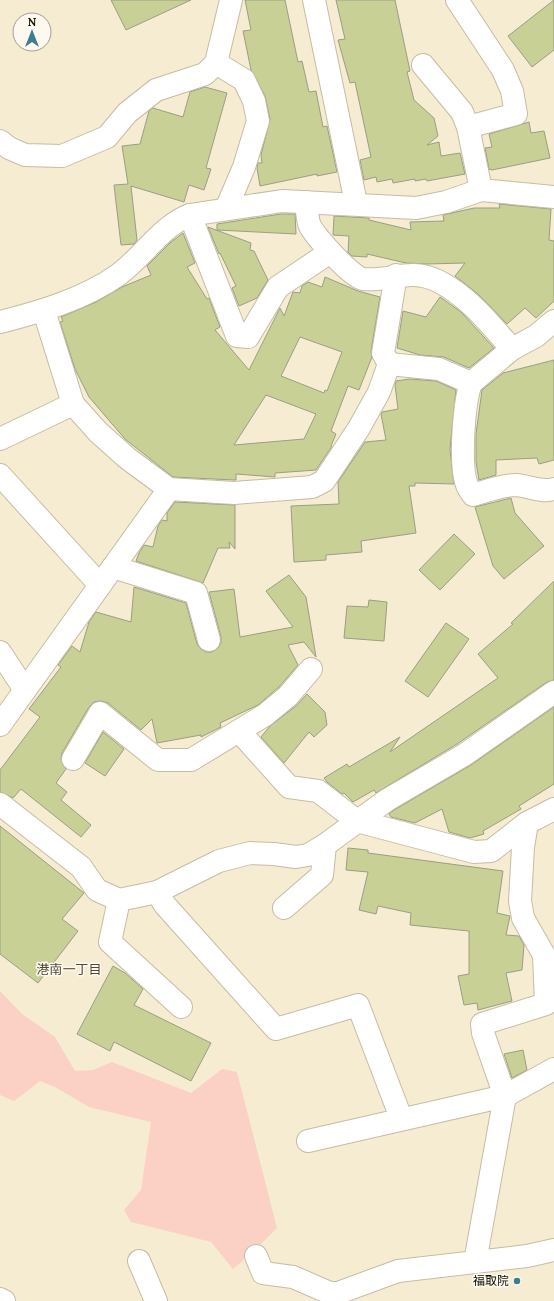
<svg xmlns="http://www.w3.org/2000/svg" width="554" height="1301" font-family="Lora,'Noto Sans JP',serif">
	<rect width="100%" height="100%" fill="#f6ecd2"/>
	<polygon fill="#fad1c4" points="0,991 22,1014 55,1037 75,1071 93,1070 112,1062 191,1093 222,1069 237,1072 277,1228 254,1251 233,1269 211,1242 131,1222 124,1210 141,1190 151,1122 89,1107 55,1087 40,1081 14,1101 0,1095"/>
	<g fill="#c8d096" stroke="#9a9e85" fill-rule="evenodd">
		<polygon points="111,0 191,0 126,30"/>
		<polygon points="245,0 285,0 298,62 302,61 309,92 316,91 323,127 327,126 337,172 317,176 317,174 260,186 257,168 258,163 262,163 261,155 270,119 265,96 251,70 243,31 251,30"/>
		<polygon points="336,0 395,0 410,71 407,72 414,100 434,118 438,136 427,145 439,142 441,156 460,153 465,174 427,181 426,179 415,181 415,179 393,183 392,179 377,182 376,177 364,180 360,160 371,157 355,82 350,83 338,40 345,39"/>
		<polygon points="554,0 554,50 532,67 508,36"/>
		<polygon points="205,87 227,93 206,168 211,169 204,190 189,185 184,202 131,186 137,240 134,244 121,245 114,185 128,184 122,146 140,144 149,111 153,108 183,117 190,92"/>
		<polygon points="529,122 531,133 544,131 550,158 492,170 489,169 485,148 492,147 489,134"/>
		<polygon points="499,204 551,209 549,240 554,241 554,301 536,318 525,308 507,324 478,294 455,276 465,263 427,264 406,263 367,254 367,257 352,256 348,252 349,236 333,235 334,216 369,218 369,220 411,230 410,222 444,221 443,215 474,208 500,208"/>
		<polygon points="281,214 295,214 296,234 217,230 217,224"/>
		<polygon points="208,227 251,243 250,250 254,251 268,280 257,298 239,306 232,288 236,286 220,253 219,254"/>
		<path d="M183,233L195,263L187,267L207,299L209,298L220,327L215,330L249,370L280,308L284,316L293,292L300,293L302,286L308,282L322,287L325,277L358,291L380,297L371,351L372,357L359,390L348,386L331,431L336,434L331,446H332L316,470L275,473V477L236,474V480H234L173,477L125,439L89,397L75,369L60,322L63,321L61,317L96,302L122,287L151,275L147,266L170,243ZM300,337L342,352L327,391L325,390L324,393L281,376ZM266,395L316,414L304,439L234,445Z"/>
		<polygon points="440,297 461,312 494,348 469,368 444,357 420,355 397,348 403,311 426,317"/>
		<polygon points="554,360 554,460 539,464 537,458 496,460 496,475 479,480 476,462 476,434 482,390 503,373"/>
		<polygon points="409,379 436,381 456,390 450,449 454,484 415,483 415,486 409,486 416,533 361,541 362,552 326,555 326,560 294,562 291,506 339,504 338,482 365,442 386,440 381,414 382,412 398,409 395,385 396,381"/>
		<polygon points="511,498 515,513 544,546 504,579 493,566 475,507"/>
		<polygon points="175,502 235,505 235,549 229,542 230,548 218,548 203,583 136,561 139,553 144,545 153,547 158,526 162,520 167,521 167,513"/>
		<polygon points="454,534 475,554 440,590 419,570"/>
		<polygon points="289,575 306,597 316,657 304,642 288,645 298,665 279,687 258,705 220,723 221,727 201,737 201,735 157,743 152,719 141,730 108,703 101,701 94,702 89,707 62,753 61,759 66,769 56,783 67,792 61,800 91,825 81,837 21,789 13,798 0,792 0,770 40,717 29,709 61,667 58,665 72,646 80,652 89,622 96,612 131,622 134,587 186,603 197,644 201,649 206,652 212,652 218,648 221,643 221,637 209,592 234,589 240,637 293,627 266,591"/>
		<polygon points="554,581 554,680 547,682 457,744 376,793 374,790 353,802 344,793 342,794 327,782 324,778 347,764 349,767 400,737 390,752 498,678 478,654 513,624 511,623"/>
		<polygon points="369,600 387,602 384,641 344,638 347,606 368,607"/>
		<polygon points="446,623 469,639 428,697 405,681"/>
		<polygon points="307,694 325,712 327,725 314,737 309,732 284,763 261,737 270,726 296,706"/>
		<polygon points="554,707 554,784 519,806 521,809 483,831 484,834 470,838 449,832 442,809 415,823 391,817 389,814 394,810 471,765"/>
		<polygon points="103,732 124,749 105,776 85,763"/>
		<polygon points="0,826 84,893 62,919 78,931 38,983 0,954"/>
		<polygon points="348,848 368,850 368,853 503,871 497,913 510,916 506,935 519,936 524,945 522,970 506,973 512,1001 478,1010 477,1003 464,1005 458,976 469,974 469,931 410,925 411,913 378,906 376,914 359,910 368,872 346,870"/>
		<polygon points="113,966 125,973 143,989 134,1005 211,1043 191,1081 114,1042 110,1051 77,1034"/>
		<polygon points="523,1050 527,1070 512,1078 504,1054"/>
	</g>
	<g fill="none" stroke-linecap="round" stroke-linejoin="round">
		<defs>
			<g id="minor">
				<polyline points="314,0 356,203"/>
				<polyline points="457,0 503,70 512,91 516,114 468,127"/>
				<polyline points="216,63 231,0"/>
				<polyline points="423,65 462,112 468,127 481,190"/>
				<polyline points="0,141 9,148 25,155 62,156 107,137 127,113 156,90 205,74 216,63 244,80 254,101 258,121 244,167 226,209"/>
				<path d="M306,202C307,209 307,219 310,226C316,237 352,278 363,279C391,282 409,267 438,281C468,296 491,325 512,349"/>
				<polyline points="190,215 237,336 248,337 278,287 330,252"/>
				<polyline points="44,311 73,404 98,432 127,458 169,489 234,493 312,487 324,481 359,428 379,392 389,364"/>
				<path d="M0,322C40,312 84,299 118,275C144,256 161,226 190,215L282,201L416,208L446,202L481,190L554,197"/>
				<path d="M389,364L439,369L471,383C464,402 459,465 467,485C468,488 471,492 473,495C487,491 502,485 516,485C530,486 540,493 554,489"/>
				<polyline points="389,364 383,353 396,275"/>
				<polyline points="471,383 512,349 536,336 554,321"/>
				<polyline points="0,439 73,404"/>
				<polyline points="0,475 100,585"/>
				<polyline points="113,567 196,593 209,640"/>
				<polyline points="0,652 25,690"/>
				<polyline points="0,725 169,489"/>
				<polyline points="239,731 289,787 318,791 357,821 474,852 491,851 527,823"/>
				<polyline points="73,759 100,713 158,760 191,760 265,715 288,696 311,669"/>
				<polyline points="0,804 81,867 97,890 119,900 157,892 219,861 250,853 274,854 296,857 308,855 325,845 387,800 464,755 554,692"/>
				<polyline points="157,892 165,905 276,1029 358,1005 401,1118"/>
				<polyline points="119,900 110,942 181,1007"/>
				<polyline points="284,908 322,875 325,845"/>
				<polyline points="308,1141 505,1096 554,1069"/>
				<polyline points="256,1256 263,1273 293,1277 330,1293 338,1293 398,1271 527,1256 554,1250"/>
				<polyline points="139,1261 156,1301"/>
				<polyline points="475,1262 505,1096 483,1033 482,1024 546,1004 544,955 523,918 520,901 523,847 527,823 554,809"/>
				<polyline points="0,1299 4,1301"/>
			</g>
		</defs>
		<use href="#minor" stroke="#c6bca3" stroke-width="24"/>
		<use href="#minor" stroke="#fff" stroke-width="22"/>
	</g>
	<circle fill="#3b7e8e" stroke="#fdf9ef" stroke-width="1.5" cx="517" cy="1281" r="4"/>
	<g text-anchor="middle" stroke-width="3" stroke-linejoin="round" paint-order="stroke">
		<g font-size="12" fill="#131007" stroke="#fdf9ef" text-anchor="end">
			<text x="509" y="1285">福取院</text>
		</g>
		<g font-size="13" fill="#524933" stroke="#fdf9ef">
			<text x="69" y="974">港南一丁目</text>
		</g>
	</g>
	<g transform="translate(32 32)"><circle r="19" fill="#fdf9ef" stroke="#9f9c92"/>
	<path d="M0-3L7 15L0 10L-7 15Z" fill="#3b7e8e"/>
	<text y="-6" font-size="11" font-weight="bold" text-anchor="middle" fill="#131007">N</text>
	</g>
</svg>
